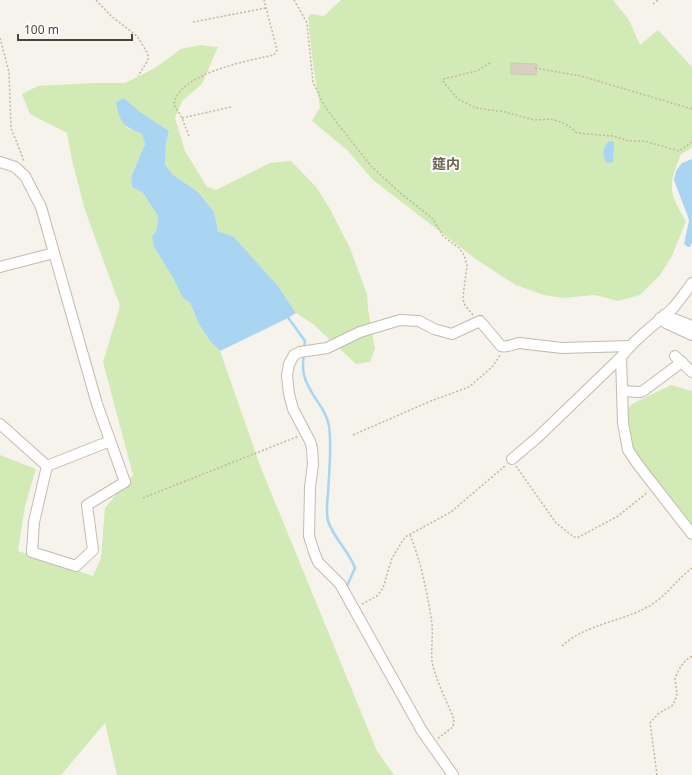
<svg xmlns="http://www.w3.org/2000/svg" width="692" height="775" font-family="'Noto Sans','Noto Sans JP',sans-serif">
	<rect width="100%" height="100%" fill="#f6f3ec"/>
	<g fill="#d2eab5">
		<path d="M341,0H613L629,20L640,45L658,30L692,67V148L681,154C678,162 673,173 672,182C670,196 679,209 686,221L672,256L660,275L640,295L618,301L595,295L563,298L544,295L516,285L477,260L373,180L347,150L312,121L320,107L313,65L308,17L311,14L324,16Z"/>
		<polygon points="200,45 218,47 202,84 182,101 175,118 185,151 207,187 216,190 270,163 291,161 317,188 330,209 350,248 367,294 368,309 375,349 370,362 356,364 313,324 296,313 278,286 234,237 218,231 214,212 198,192 172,174 165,164 166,143 169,131 139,111 124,98 127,128 142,134 145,144 131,176 132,187 143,193 158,216 157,229 152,237 154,247 173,278 183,298 190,303 199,324 210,341 220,351 261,468 377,751 394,775 117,775 105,723 61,775 0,775 0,455 36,469 25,506 18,551 93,576 101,558 105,508 133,475 103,362 120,306 85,210 72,160 67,133 30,114 22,94 38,86 92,83 125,83 155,68 181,49"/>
		<polygon points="671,385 692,391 692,529 642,461 631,445 628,423 627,411 632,404"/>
	</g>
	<g fill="#a9d4f2">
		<path d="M124,98L139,111L169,131L166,143L165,164L172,174L198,192L214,212L218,231L234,237L278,286L296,313L288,318L220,351L210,341L199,324L190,303L183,298L173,278L154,247L152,237L157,229L158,216L143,193L132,187L131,177L145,144L142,134C122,126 120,122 116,102Z"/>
		<path d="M609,141L614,142L613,162L607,163C601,156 603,147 609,141Z"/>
		<polygon points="692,159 692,243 690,247 688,247 684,244 689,221 688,217 674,180 676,171 682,163"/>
	</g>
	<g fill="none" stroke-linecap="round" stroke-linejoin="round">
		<g stroke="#a9d4f2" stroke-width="2.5">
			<polyline points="287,316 305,341 304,349"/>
			<path d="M304,353C303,361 302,368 304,375C308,394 326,407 329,426C332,448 329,472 328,494C327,502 326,512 328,521C334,539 349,551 355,568L346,588"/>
		</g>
	</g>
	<polygon fill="#d8cfc1" stroke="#d3c7b4" points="511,63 537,64 536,75 511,74"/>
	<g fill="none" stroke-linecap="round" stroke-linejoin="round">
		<defs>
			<g id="minor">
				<polyline points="0,162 15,167 25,176 41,207 97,404 125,482 87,505 93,550 76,566 32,552 34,522 47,466"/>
				<polyline points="0,267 54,253"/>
				<polyline points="664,315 692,326"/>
				<polyline points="660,318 666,323 692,335"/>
				<polyline points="675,356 692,372"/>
				<polyline points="621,357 623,423 628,450 639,466 692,534"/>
				<polyline points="622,391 640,392 643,391 682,362"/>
				<polyline points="0,424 47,466 110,441"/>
				<path d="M512,459L538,437L621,357C637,336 655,325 673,308C680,300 686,291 692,283"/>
				<path d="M453,775L422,731L340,584L318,562L314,552L309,536L310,487L313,464L312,448L310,441L293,409L289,394L287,376L289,364L294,355L300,352L327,348L360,332L400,320L419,321L434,329L452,334L480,321L501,346C507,348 513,344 519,343L562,348L630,346"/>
			</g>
		</defs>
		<use href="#minor" stroke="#c2bbae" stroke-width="12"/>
		<g stroke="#c4b79f" stroke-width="1.5" stroke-dasharray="2 2" stroke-linecap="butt">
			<polyline points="96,0 111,16 137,36 148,54 148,60 138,76"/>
			<polyline points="294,0 307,23 313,82 324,105 337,123 371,166 398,191 433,219 443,236 459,248 464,255 467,265 463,297 464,304 473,315"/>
			<polyline points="653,4 658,0"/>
			<polyline points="193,22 266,8"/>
			<polyline points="0,38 9,72 11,128 21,153 24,162"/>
			<polyline points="490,63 477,71 443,79 444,83 458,99 476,108 505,112 535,120 550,119 561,122 569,126 577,133 613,136 629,141 644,141 679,151 692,142"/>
			<polyline points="535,68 581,76 692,109"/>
			<polyline points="182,118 231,107"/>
			<path d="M189,136L181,116L174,105C176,74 250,60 274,55L277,50L264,0"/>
			<polyline points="353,435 431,401 469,387 492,367 501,354"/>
			<polyline points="516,466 556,523 574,537 579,537 618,516 648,492"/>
			<polyline points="143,498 299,436"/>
			<path d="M410,535C421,561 428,596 432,624C433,637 431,649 432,661C435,678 447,702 454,719L453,727L437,739"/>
			<polyline points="362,604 377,596 383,588 392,558 405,537 451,512 506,465"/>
			<path d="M562,646C587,623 623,622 651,605C667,595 677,579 692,568"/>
			<polyline points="657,775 650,723 658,714 673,705 677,695 675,678 681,666 686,660 692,656"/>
		</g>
		<use href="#minor" stroke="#fff" stroke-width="10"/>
	</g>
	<g text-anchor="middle" stroke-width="4" stroke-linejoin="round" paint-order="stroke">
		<g font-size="14" font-weight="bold" fill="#6e6250" stroke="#fff">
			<text x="446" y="169">筵内</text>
		</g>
	</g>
	<path d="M18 34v6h114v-6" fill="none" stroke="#4b4439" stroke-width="2"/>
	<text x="24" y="34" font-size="12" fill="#4b4439" stroke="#ffffff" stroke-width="3" paint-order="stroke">100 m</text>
</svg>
